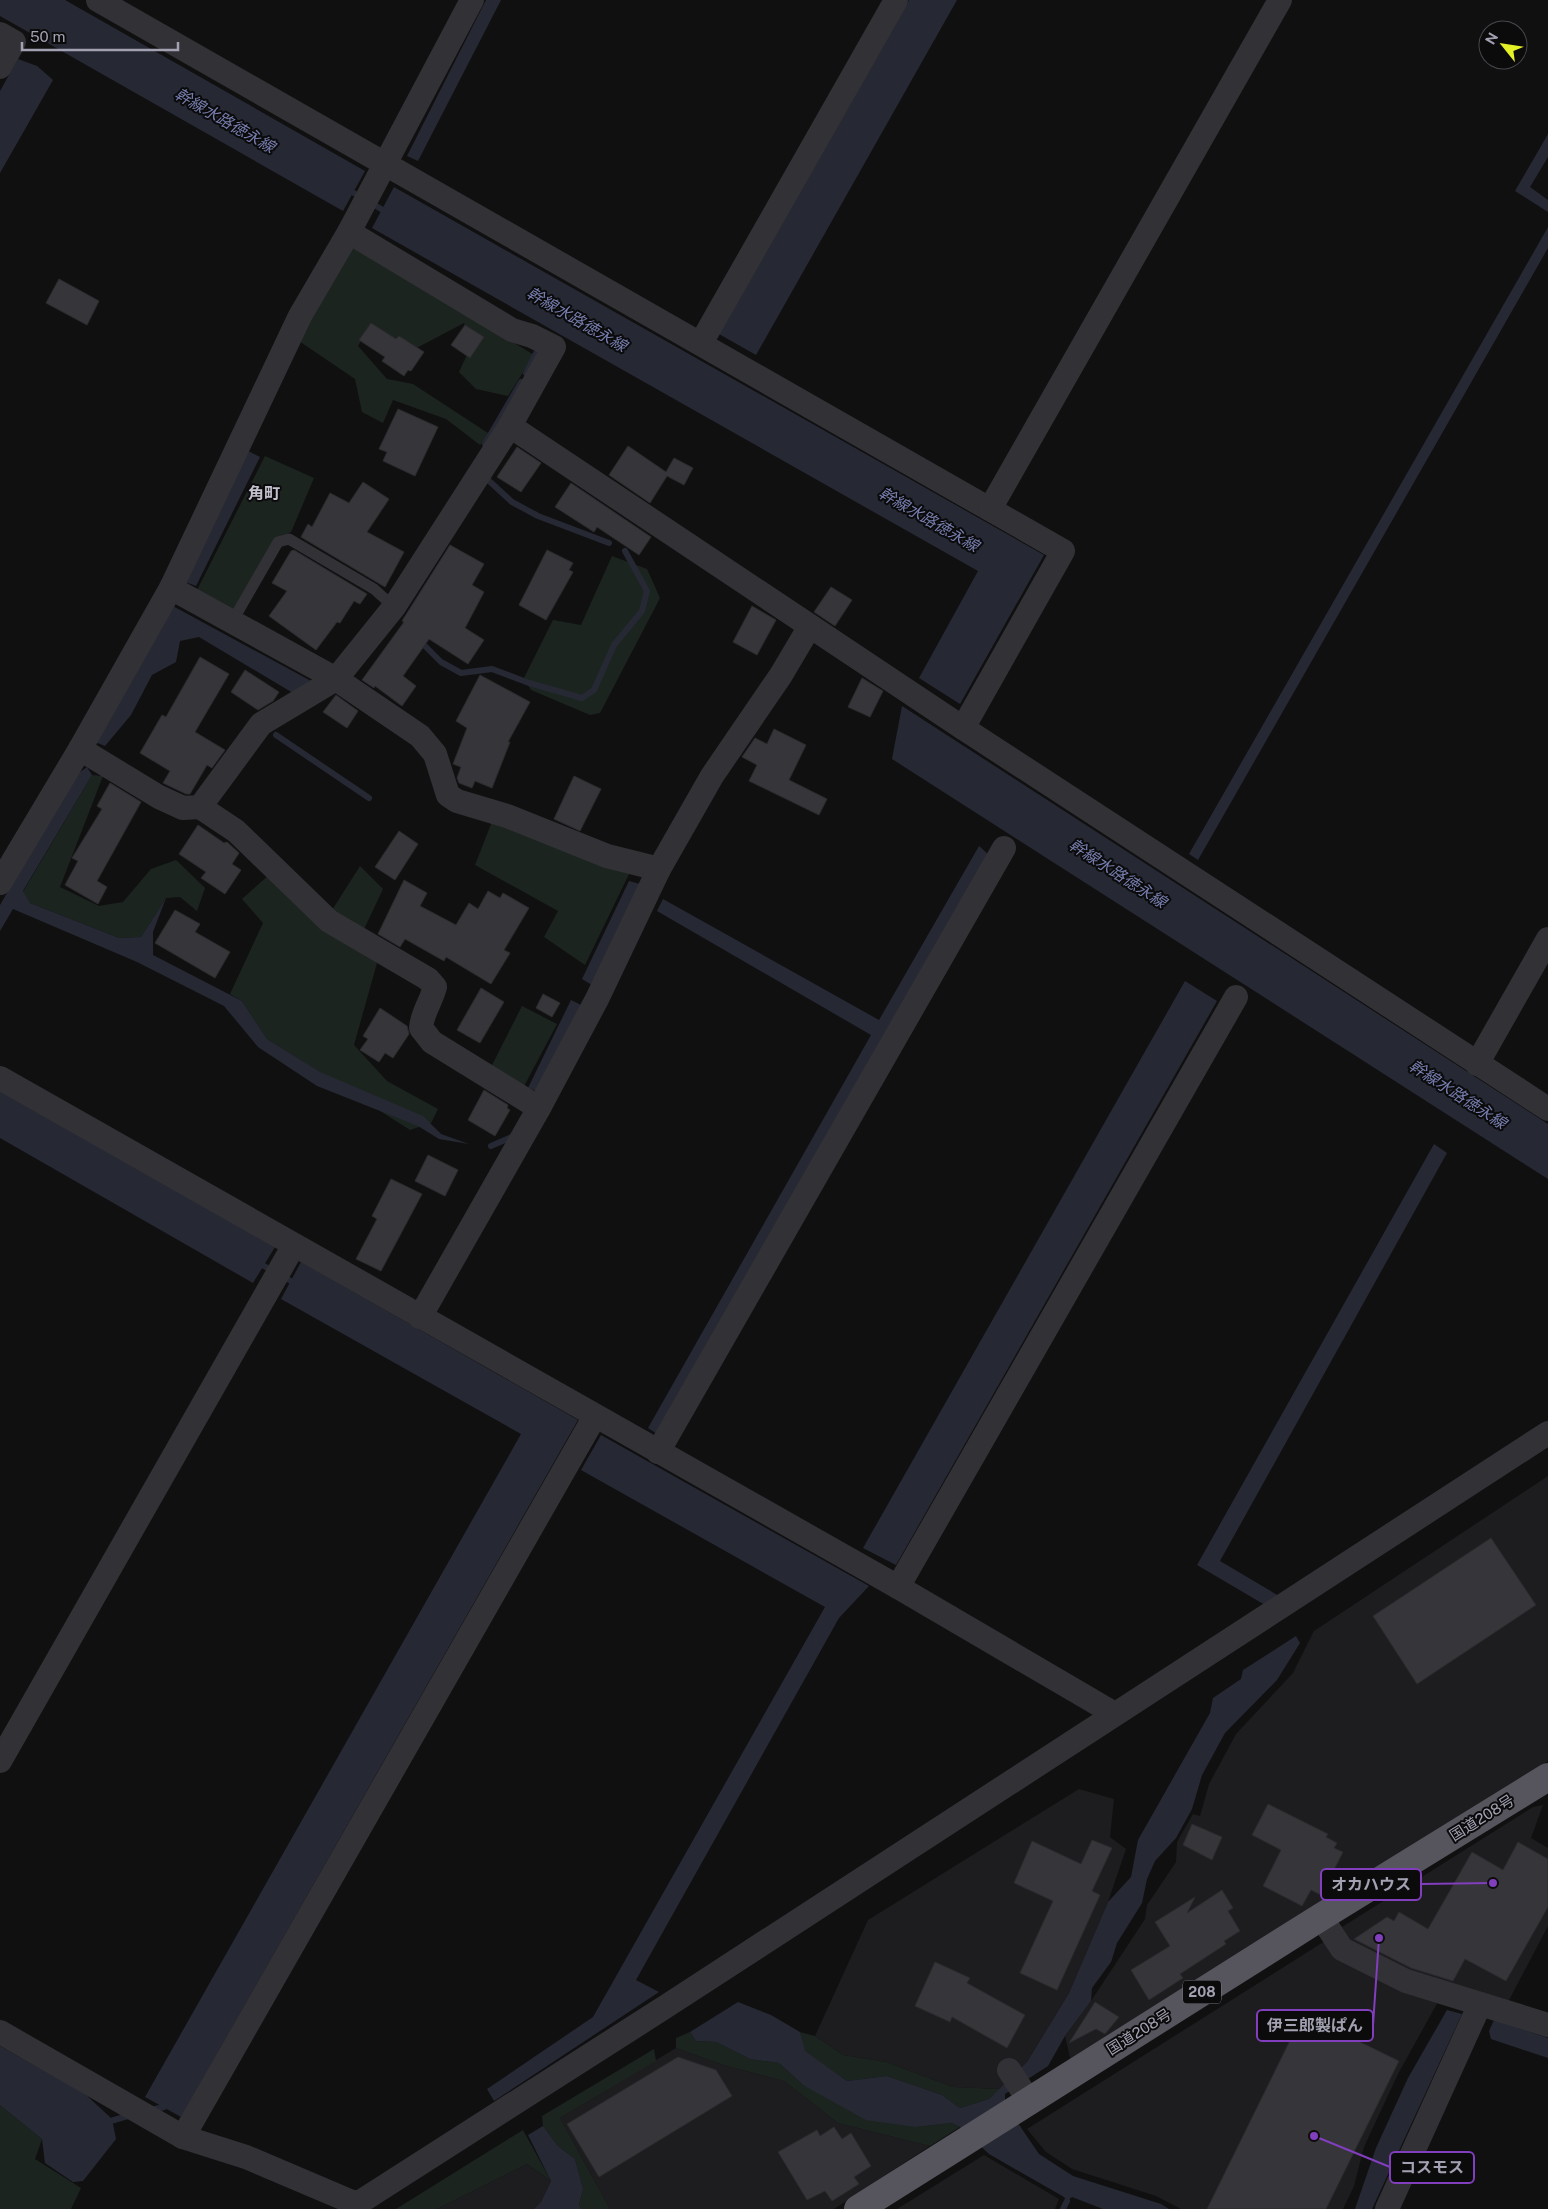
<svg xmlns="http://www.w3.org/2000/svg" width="1548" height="2209" font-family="'Public Sans','Noto Sans JP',sans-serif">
	<rect width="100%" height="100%" fill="#101011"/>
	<g fill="#1d1c1e">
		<polygon points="1548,1476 1548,1761 1071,2062 1065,2036 1091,2001 1145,1919 1147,1905 1176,1862 1177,1842 1193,1814 1200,1816 1209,1784 1236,1734 1293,1673 1314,1631"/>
		<polygon points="1079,1789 1114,1799 1110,1837 1126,1849 1108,1902 1069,1993 1027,2062 1000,2089 953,2087 886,2062 843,2055 815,2036 868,1920"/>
		<polygon points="1543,1805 1531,1838 1548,1848 1548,1926 1507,2004 1429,1983 1349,1945 1342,1927 1533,1807"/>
		<polygon points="1325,1941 1439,2000 1398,2074 1364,2147 1354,2186 1343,2209 1181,2209 1156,2196 1072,2169 1046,2152 1027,2129"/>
		<polygon points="676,2048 723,2065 784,2081 838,2123 930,2146 834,2209 610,2209 560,2118"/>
		<polygon points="984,2155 1059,2199 1055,2209 897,2209"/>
		<polygon points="527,2164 551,2181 541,2202 534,2209 437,2209"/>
	</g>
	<g fill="#1c2420">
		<polygon points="352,244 534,355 508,396 476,389 459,372 472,344 464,323 409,352 367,330 358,346 387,379 413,384 491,435 480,445 446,419 393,400 383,423 362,412 355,379 296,339"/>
		<polygon points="265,456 314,478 291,532 274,540 233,611 197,590"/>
		<polygon points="612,556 647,569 660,598 600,713 590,715 531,690 524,678 553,620 581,625"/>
		<polygon points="92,775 103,776 60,887 99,906 123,902 151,869 176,860 205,888 197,911 180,897 166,898 141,937 119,938 30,903 23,892"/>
		<polygon points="493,819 630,872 585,965 544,937 558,911 475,865"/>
		<polygon points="360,866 383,889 357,944 377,963 354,1045 387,1081 438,1109 431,1123 410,1130 267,1039 242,1001 230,994 263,923 242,899 271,873 329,915"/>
		<polygon points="522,1006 557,1024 522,1090 489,1071"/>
		<polygon points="690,2032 696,2041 716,2042 750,2059 779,2063 803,2085 916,2127 952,2123 960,2127 930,2146 838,2123 784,2081 723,2065 676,2048 676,2038"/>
		<polygon points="800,2032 815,2036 843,2055 886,2062 953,2087 1000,2089 989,2099 960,2108 942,2095 887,2076 847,2081 804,2051"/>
		<polygon points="654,2049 656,2061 560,2118 610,2209 581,2209 579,2205 583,2189 575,2159 558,2146 543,2126 542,2116"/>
		<polygon points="0,2105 42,2139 35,2159 81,2188 71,2209 0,2209"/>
		<polygon points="523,2130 551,2181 527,2164 437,2209 396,2209"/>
	</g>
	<g fill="#262934">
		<polygon points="0,0 65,0 365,171 343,211 0,16"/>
		<polygon points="486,0 501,0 418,161 407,156"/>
		<polygon points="909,0 957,0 756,355 719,334"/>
		<polygon points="18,59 37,66 53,80 0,173 0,91"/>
		<polygon points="1548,134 1548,157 1530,187 1548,200 1548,212 1515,191"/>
		<polygon points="394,187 1044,555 960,704 919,678 978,571 372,228"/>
		<polygon points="1548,227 1548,248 1198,860 1189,854"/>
		<polygon points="248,451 260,457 196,586 183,581"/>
		<polygon points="171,605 311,681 293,693 199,637 180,641 176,662 152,675 131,715 105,746 95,742"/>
		<polygon points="902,706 1548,1124 1548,1179 892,759"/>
		<polygon points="87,767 92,775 23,891 30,903 119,938 141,937 166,898 153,932 153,955 242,1001 267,1039 320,1072 423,1116 441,1134 469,1144 439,1139 418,1126 317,1086 258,1047 224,1006 137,962 13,909 0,931 0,905 76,775"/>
		<polygon points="979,846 988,854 657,1434 648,1428 871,1035 657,911 663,899 879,1020"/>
		<polygon points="629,881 640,884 592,985 582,979"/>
		<polygon points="1185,981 1217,1001 896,1565 863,1548"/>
		<polygon points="571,1000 583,1006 540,1092 528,1088"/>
		<polygon points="0,1090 275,1247 253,1283 0,1138"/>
		<polygon points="1434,1144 1447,1153 1220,1561 1279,1596 1265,1605 1197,1565"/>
		<polygon points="301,1262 578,1420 181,2117 145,2097 521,1434 281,1299"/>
		<polygon points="601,1435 869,1586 839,1618 636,1980 659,1992 494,2101 487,2089 593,2017 825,1607 581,1470"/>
		<polygon points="1296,1636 1300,1643 1277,1680 1225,1733 1202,1775 1192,1809 1176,1838 1155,1861 1147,1879 1142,1903 1117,1943 1111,1962 1092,1988 1091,2001 1065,2036 1048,2066 1005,2094 1005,2104 1039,2154 1073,2176 1161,2204 1169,2209 1103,2209 1072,2197 1067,2201 1064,2197 989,2154 960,2127 952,2123 916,2127 866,2120 803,2085 779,2063 750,2059 716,2042 696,2041 690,2032 738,2002 771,2015 800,2032 805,2051 847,2081 887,2076 942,2095 960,2108 989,2099 1027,2062 1069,1993 1108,1902 1131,1877 1138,1840 1210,1713 1213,1698 1241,1679 1243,1670"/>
		<polygon points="1447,2010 1462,2014 1372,2209 1355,2209 1376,2148 1408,2078"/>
		<polygon points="1494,2020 1548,2038 1548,2058 1491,2039 1489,2031"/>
		<polygon points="0,2046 84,2093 112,2119 116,2139 83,2181 73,2182 45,2163 42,2139 0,2105"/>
		<polygon points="543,2126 558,2146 575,2159 583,2189 579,2205 581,2209 534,2209 541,2202 551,2181 528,2135"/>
	</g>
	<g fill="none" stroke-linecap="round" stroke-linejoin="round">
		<g stroke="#262934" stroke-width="6">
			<polyline points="347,189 388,213"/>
			<polyline points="526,373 536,353"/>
			<polyline points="485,444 521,382"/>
			<polyline points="487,479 512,502 538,516 609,543"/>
			<polyline points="419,640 441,662 461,673 492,669 529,683 582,698 594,690 614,645 642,611 647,591 625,551"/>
			<polyline points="276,735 369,798"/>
			<polyline points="491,1146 512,1137 514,1134"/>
			<polyline points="257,1262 298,1285"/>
			<polyline points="150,2110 164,2107 168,2100"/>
			<polyline points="104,2123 131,2115"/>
			<polyline points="1063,2209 1067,2201"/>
		</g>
	</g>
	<g fill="#363539" stroke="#2b2a2d">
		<polygon points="59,279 99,301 87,325 46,303"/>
		<polygon points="371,323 396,339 399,336 424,352 411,371 408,370 404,376 382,361 385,357 359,340"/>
		<polygon points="465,325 484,337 470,358 451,345"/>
		<polygon points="398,409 438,427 415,476 383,461 387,452 379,449"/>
		<polygon points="628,446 666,472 674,458 693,468 684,485 667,476 650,503 609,475"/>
		<polygon points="517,447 541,463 521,492 497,477"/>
		<polygon points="363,482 389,499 367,532 404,552 385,587 301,537 308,524 312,527 330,493 349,503"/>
		<polygon points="571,483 651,537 639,555 597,527 594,532 555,507"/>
		<polygon points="450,545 484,564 472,585 484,592 465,628 484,640 468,664 429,639 403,676 416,686 402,706 375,686 374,688 362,680 404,622 402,621"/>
		<polygon points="294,550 367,594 360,604 354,601 340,623 337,622 316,650 269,616 287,591 272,583 291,551"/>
		<polygon points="547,550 573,563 569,570 573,572 546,620 519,605"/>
		<polygon points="831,587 852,600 835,626 814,612"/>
		<polygon points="752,606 776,620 757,655 733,642"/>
		<polygon points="200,657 229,674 195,732 225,750 212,768 207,765 190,794 186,794 163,783 170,771 140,753 162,715 166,717"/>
		<polygon points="245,670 279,692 273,701 258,710 231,692"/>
		<polygon points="480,675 530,702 508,742 510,742 492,788 475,781 472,788 459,783 457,778 461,767 453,764 467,728 456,721"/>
		<polygon points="862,678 883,691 870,717 848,707"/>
		<polygon points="336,695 358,711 347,728 323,712"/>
		<polygon points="774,729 806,745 789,780 827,799 819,815 749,781 757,765 742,757 755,738 767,744"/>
		<polygon points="574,776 601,789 580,831 554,819"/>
		<polygon points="110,783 141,802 97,881 107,887 98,904 65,885 78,861 72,858 102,809 97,806"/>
		<polygon points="198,825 224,843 227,842 239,853 232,864 241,870 225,894 201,878 206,872 179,854"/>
		<polygon points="399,831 418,844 395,880 375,867"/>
		<polygon points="404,880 427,893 420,906 456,925 469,903 478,909 488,891 500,898 503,893 529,908 504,950 510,953 491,984 446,957 444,961 405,939 400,947 378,934"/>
		<polygon points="175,910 200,924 195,932 230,952 215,978 155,943"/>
		<polygon points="481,988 504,1002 480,1043 457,1030"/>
		<polygon points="543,994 560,1003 552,1017 536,1008"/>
		<polygon points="380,1008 407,1026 409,1034 393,1058 385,1053 379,1062 360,1050 368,1039 363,1036"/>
		<polygon points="484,1090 508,1105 507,1108 510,1110 495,1136 468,1120"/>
		<polygon points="428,1155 458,1170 445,1196 415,1181"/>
		<polygon points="391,1179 422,1194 381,1271 356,1259 377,1219 372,1216"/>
		<polygon points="1491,1538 1536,1605 1417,1684 1373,1616"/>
		<polygon points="1268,1804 1328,1834 1326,1837 1337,1843 1334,1848 1343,1852 1321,1895 1311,1890 1302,1906 1263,1886 1281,1850 1252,1835"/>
		<polygon points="1192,1824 1222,1837 1212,1860 1183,1845"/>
		<polygon points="1092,1840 1112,1848 1092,1891 1100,1895 1057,1990 1020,1973 1053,1901 1014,1883 1032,1841 1081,1864"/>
		<polygon points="1518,1842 1548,1859 1548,1907 1506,1981 1465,1959 1453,1981 1411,1968 1354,1939 1387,1917 1394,1921 1399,1912 1428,1929 1472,1852 1503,1870"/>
		<polygon points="1222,1890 1233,1908 1228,1911 1240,1931 1224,1941 1226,1944 1180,1974 1183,1978 1149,2000 1131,1970 1170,1946 1155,1922 1195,1897 1187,1913"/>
		<polygon points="935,1962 970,1978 967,1983 1025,2015 1007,2048 952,2017 950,2022 915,2006"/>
		<polygon points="1095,2002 1119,2017 1105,2034 1096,2029 1069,2043"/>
		<polygon points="1303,2014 1399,2061 1326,2209 1207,2209"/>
		<polygon points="678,2057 716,2070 732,2096 599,2177 567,2124"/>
		<polygon points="834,2127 842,2139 851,2133 871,2166 854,2177 859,2184 832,2201 825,2191 807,2200 778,2152 817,2130 820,2136"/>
	</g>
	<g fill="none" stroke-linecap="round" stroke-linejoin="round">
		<polyline stroke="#323136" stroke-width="11" points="232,622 278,542 289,539 374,589 394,607"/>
		<g stroke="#323136" stroke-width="24">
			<polyline points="98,0 1063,551 963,728 1548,1109"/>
			<polyline points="0,34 14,42 0,67"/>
			<polyline points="701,343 896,0"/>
			<polyline points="510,426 963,728"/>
			<polyline points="990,509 1280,0"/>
			<polyline points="171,588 336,679 420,736 435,754 448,795 457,801 507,816 607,856 659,869"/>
			<polyline points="80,749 159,797 183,808 200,807 261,724 336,679 394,607 510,426 554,347 532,336 512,330 349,232"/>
			<path d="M200,807L236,831L329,921L428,979L435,987C431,1002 422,1013 421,1028L432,1042L539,1108"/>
			<polyline points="0,883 80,749 171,588 300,316 349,232 472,0"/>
			<polyline points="1477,1064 1548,939"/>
			<polyline points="0,1078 898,1587 1115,1714"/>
			<polyline points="420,1317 539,1108 597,999 659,869 712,776 781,675 810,626"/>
			<polyline points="658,1452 1004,848"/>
			<polyline points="898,1587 1236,997"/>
			<polyline points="0,1761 294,1245"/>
			<polyline points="1321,1917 1342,1949 1406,1981 1548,2025"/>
			<polyline points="0,2032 183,2137 246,2157 352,2202 360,2202 665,2007 1548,1433"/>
			<polyline points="1009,2070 1029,2101"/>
			<polyline points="183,2137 595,1416"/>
			<polyline points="1387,2209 1480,2004"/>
		</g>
		<polyline stroke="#56555e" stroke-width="28" points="858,2209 1321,1917 1548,1777"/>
	</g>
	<g text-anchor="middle" stroke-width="4" stroke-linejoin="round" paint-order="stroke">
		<rect fill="#0b0b0c" stroke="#757480" stroke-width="1" x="1183" y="1980.5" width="38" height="23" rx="4"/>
		<g font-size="14" font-weight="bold" fill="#a2a1b2">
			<text x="1202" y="1997">208</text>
		</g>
		<g font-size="15" fill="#a2a1b2" stroke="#0b0b0c">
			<text transform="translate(1482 1818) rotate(-32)" y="5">国道208号</text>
			<text transform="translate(1139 2032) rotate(-32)" y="5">国道208号</text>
		</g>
		<g font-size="16" font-style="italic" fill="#777eae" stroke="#0b0b0c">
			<text transform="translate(225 120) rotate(30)" y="6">幹線水路徳永線</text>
			<text transform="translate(577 319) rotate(30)" y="6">幹線水路徳永線</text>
			<text transform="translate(929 519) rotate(30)" y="6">幹線水路徳永線</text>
			<text transform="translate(1118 873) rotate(33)" y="6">幹線水路徳永線</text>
			<text transform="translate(1458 1094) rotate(33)" y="6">幹線水路徳永線</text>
		</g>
		<g font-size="16" font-weight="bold" fill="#c3c2ce" stroke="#0b0b0c">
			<text x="264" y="499">角町</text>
		</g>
	</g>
	<path fill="none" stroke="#813ebd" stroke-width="2" d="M1493 1883L1421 1884M1379 1938L1373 2025M1314 2136L1390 2167"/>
	<g fill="#813ebd" stroke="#0b0b0c" stroke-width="2">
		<circle cx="1493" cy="1883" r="5"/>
		<circle cx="1379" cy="1938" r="5"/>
		<circle cx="1314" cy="2136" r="5"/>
	</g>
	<g fill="#0b0b0c" stroke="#813ebd" stroke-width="2">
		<rect x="1321" y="1869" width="100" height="31" rx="5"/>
		<rect x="1257" y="2010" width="116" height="31" rx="5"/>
		<rect x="1390" y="2152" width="84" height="31" rx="5"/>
	</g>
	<g font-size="16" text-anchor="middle" font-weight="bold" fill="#a2a1b2">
		<text x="1371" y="1890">オカハウス</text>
		<text x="1315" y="2031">伊三郎製ぱん</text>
		<text x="1432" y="2173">コスモス</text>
	</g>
	<g transform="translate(1503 45) rotate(300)"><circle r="24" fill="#0b0b0c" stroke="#47474e"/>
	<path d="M0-4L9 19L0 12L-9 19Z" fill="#e4f127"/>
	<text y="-8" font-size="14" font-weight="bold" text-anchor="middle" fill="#a2a1b2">N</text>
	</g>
	<path d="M22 42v8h156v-8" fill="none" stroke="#a2a1b2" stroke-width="2.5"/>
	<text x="30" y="42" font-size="15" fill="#a2a1b2" stroke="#0b0b0c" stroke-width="4" paint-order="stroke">50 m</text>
</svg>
